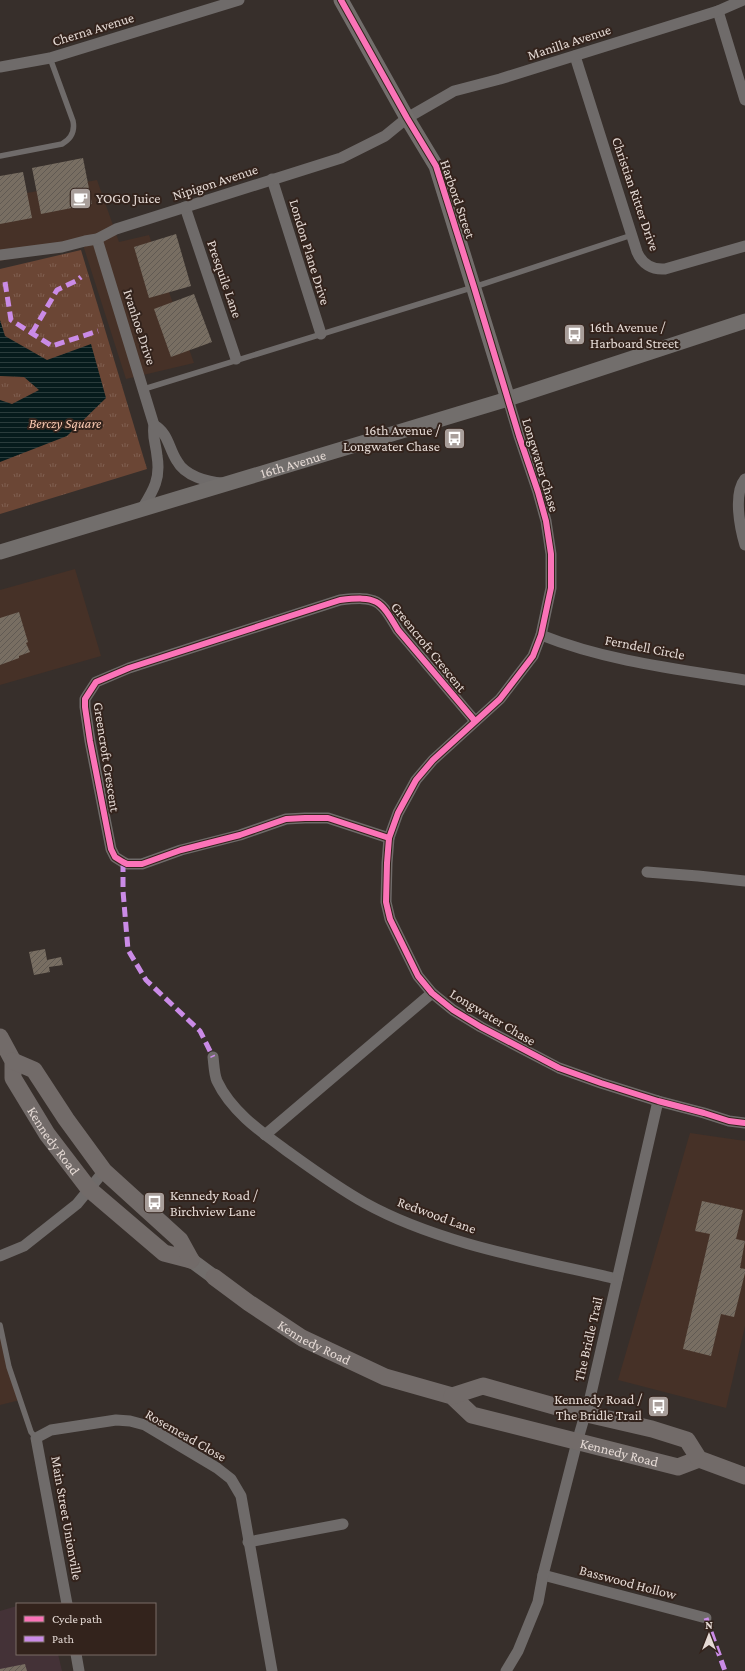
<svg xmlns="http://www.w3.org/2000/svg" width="745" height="1671" font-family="'Crimson Pro',serif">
	<defs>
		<pattern id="park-tufts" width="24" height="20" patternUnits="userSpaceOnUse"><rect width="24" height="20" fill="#6b4635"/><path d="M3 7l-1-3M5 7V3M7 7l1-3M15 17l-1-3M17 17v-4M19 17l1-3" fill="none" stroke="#806051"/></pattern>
		<pattern id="water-rules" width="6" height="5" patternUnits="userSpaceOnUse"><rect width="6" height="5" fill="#061b1c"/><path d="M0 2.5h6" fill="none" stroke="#2a3c3c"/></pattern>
		<pattern id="building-hatch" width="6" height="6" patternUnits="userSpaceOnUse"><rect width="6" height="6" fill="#786e62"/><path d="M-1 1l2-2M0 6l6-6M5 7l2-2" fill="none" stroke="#615a53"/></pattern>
	</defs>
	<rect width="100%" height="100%" fill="#372f2b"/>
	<g fill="#463127">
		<polygon points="97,180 119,242 149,235 194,363 126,379 83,245 0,261 0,198"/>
		<polygon points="75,569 101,656 0,685 0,590"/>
		<polygon points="690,1133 745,1141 745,1326 726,1408 618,1380"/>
		<polygon points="0,1325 20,1400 0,1405"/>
	</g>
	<polygon fill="#443237" points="17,1606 17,1654 58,1654 62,1671 0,1671 0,1611"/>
	<polygon fill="url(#park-tufts)" points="81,250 147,469 0,514 0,269"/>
	<polygon fill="url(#water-rules)" points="0,320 5,336 47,360 91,344 106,398 67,436 0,462 0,400 12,404 39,390 24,377 0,376"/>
	<g fill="url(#building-hatch)">
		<polygon points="83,158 92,204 41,214 32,168"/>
		<polygon points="23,172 32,218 0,224 0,176"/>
		<polygon points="176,234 191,286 149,298 134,247"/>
		<polygon points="194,294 212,342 171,357 154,309"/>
		<polygon points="19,612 28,642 26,643 30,652 19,656 19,658 0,665 0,618"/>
		<polygon points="45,949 47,960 61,957 63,965 49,967 50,972 34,975 29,952"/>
		<polygon points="702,1201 743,1210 736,1239 745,1241 740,1268 745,1269 745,1273 734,1317 721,1314 711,1356 683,1349 710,1234 695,1231"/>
		<polygon points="25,1664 27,1671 0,1671 0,1669"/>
	</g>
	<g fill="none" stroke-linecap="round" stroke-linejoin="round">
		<g stroke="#6f6b6a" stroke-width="5.5">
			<path d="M0,156L62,144C71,139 75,131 73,121L50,58"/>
			<polyline points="144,389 474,287 632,235"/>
			<polyline points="0,1325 9,1367 31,1432 36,1438"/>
		</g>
		<g stroke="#6f6b6a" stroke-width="11">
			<polyline points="718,11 745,100"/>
			<path d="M575,56L637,252C642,264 652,270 665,269L745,246"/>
			<polyline points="0,67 50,58 239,0"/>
			<polyline points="272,179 321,334"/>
			<polyline points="185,207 236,359"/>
			<path d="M97,239L154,425C152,437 156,444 157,456C161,479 153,491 142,509"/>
			<polyline points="0,255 62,247 85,241 97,239 116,229 341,158 385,136 407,118 454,91 500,79 718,11 743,0"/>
			<polyline points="508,399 519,436 538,492 546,521 551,554 551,588 541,635 533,656 500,699 433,760 416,780 398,813 389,838 387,863 386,902 390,919 418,976 432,993 453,1010 481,1027 559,1068 601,1083 658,1101 704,1113 729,1121 745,1123"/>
			<path d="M154,425C169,434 168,447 177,461C185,476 207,482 223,483"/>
			<path d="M745,479C733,494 740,528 745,545"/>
			<path d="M541,635C606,661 676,669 745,680"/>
			<path d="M389,838L328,818H305L286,819L240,835L181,850L142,864H127L123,862L115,857L111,849L90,741L85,707V699L96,682L129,668L340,600C377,596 380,599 398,630L475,721"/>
			<polyline points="647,872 698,876 745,881"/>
			<path d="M213,1057C214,1064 214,1074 217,1081C231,1111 261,1132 287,1151C312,1169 338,1188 365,1203C439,1244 535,1260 617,1279"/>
			<polyline points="265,1135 432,993"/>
			<polyline points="0,1256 24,1246 77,1204 104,1171"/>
			<polyline points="248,1542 343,1524"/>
			<polyline points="543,1575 706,1618"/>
			<polyline points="67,1604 36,1438 51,1430 116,1420 130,1421 145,1425 217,1468 231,1479 241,1496 272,1671"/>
			<polyline points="76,1654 79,1671"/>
			<polyline points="506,1671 518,1651 538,1602 543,1575 577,1442 590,1398 658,1101"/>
		</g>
		<g stroke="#726e6c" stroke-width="15">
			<polyline points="341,0 407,118 436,166 508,399"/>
			<path id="s1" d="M0,552L508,399L745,321"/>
			<polyline points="191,1260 214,1277"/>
		</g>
		<g stroke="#726b69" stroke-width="17">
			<path id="s2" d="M0,1037L13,1061V1078L47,1134L89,1189L164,1253L191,1260"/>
			<polyline points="13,1061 34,1070 66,1119 104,1171 180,1240 191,1260"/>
			<path id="s3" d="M214,1277L249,1303L302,1338L385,1377L452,1396L472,1415L678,1467L699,1459"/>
			<polyline points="452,1396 483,1386 561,1408 652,1429 687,1440 699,1459 745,1476"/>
		</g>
		<g stroke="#ca8be6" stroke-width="5" stroke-dasharray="10 5" stroke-linecap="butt">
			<polyline points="5,282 11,320 52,346 98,331"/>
			<polyline points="32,333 57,290 76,281 81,277"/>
			<polyline points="123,862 123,891 128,950 146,980 200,1031 213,1057"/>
			<polyline points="706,1618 725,1671"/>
		</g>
		<defs>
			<g id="cycleway">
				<polyline points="341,0 407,118 436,166 474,287 519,436 538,492 546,521 551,554 551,588 541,635 533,656 500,699 433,760 416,780 398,813 389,838 387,863 386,902 390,919 418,976 432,993 453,1010 481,1027 559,1068 601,1083 658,1101 704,1113 729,1121 745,1123"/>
				<path d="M389,838L328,818H305L286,819L240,835L181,850L142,864H127L123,862L115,857L111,849L90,741L85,707V699L96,682L129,668L340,600C377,596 380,599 398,630L475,721"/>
			</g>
		</defs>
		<use href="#cycleway" stroke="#33231c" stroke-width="8"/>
		<use href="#cycleway" stroke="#fb73b8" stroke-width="6"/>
	</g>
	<defs>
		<symbol id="cafe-square" viewBox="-11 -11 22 22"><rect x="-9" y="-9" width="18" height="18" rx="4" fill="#a89e9a" stroke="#33231c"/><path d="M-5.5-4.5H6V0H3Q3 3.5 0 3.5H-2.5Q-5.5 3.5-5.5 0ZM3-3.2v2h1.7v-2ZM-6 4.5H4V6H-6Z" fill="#fff"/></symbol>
		<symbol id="bus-square" viewBox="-11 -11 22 22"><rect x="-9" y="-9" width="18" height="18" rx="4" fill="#a89e9a" stroke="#33231c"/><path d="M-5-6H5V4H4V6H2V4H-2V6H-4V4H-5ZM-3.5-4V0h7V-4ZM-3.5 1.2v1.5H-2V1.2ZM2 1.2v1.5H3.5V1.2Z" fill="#fff"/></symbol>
	</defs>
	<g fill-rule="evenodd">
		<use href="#cafe-square" x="68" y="186" width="25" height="25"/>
		<use href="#bus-square" x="562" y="322" width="25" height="25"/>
		<use href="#bus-square" x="442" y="426" width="25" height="25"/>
		<use href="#bus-square" x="142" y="1190" width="25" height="25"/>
		<use href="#bus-square" x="646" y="1394" width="25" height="25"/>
	</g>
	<g text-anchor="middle" stroke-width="4" stroke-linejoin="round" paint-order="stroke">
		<g font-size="14" fill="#e5dad5" stroke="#33231c">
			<text transform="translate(93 29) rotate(-17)" y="5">Cherna Avenue</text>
			<text transform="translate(569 42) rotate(-18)" y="5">Manilla Avenue</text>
			<text transform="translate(215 182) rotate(-18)" y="5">Nipigon Avenue</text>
			<text transform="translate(636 194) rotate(71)" y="5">Christian Ritter Drive</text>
			<text transform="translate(458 199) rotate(71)" y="5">Harbord Street</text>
			<text transform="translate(310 252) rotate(73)" y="5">London Plane Drive</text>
			<text transform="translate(225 279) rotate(71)" y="5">Presquile Lane</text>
			<text transform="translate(140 327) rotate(72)" y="5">Ivanhoe Drive</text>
			<text dy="5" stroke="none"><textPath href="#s1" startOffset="306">16th Avenue</textPath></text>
			<text transform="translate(541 465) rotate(73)" y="5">Longwater Chase</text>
			<text transform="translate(429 647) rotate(51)" y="5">Greencroft Crescent</text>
			<text transform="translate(645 647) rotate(11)" y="5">Ferndell Circle</text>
			<text transform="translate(107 757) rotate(81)" y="5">Greencroft Crescent</text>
			<text transform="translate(493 1017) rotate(31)" y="5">Longwater Chase</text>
			<text dy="5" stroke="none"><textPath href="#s2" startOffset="119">Kennedy Road</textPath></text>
			<text transform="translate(437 1215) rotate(20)" y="5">Redwood Lane</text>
			<text transform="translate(588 1339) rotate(-77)" y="5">The Bridle Trail</text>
			<text dy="5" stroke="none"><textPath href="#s3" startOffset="120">Kennedy Road</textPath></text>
			<text transform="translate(186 1435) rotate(30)" y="5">Rosemead Close</text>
			<text dy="5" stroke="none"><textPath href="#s3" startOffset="448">Kennedy Road</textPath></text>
			<text transform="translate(67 1518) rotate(80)" y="5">Main Street Unionville</text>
			<text transform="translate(628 1582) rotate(15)" y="5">Basswood Hollow</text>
		</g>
		<g font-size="14" fill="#e5dad5" stroke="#33231c" text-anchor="start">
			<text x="96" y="203">YOGO Juice</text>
			<text x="590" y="332">16th Avenue /<tspan x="590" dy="16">Harboard Street</tspan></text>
			<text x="440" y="435" text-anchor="end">16th Avenue /<tspan x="440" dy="16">Longwater Chase</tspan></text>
			<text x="170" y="1200">Kennedy Road /<tspan x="170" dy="16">Birchview Lane</tspan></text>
			<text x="642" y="1404" text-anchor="end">Kennedy Road /<tspan x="642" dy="16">The Bridle Trail</tspan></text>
		</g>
		<g font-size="14" font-style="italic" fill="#f9c8b1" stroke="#33231c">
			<text x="65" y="428">Berczy Square</text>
		</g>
	</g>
	<rect x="16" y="1603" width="140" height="52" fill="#33231c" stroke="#7a6c66"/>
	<rect x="24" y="1616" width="20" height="6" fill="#fb73b8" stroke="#7a6c66"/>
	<text x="52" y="1623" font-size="12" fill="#e5dad5">Cycle path</text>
	<rect x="24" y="1636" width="20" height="6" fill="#ca8be6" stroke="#7a6c66"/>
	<text x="52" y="1643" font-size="12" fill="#e5dad5">Path</text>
	<g transform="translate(709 1635)" stroke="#33231c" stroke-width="3" paint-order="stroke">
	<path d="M0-3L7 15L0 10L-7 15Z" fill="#e5dad5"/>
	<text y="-6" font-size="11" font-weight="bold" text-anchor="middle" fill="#e5dad5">N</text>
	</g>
</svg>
